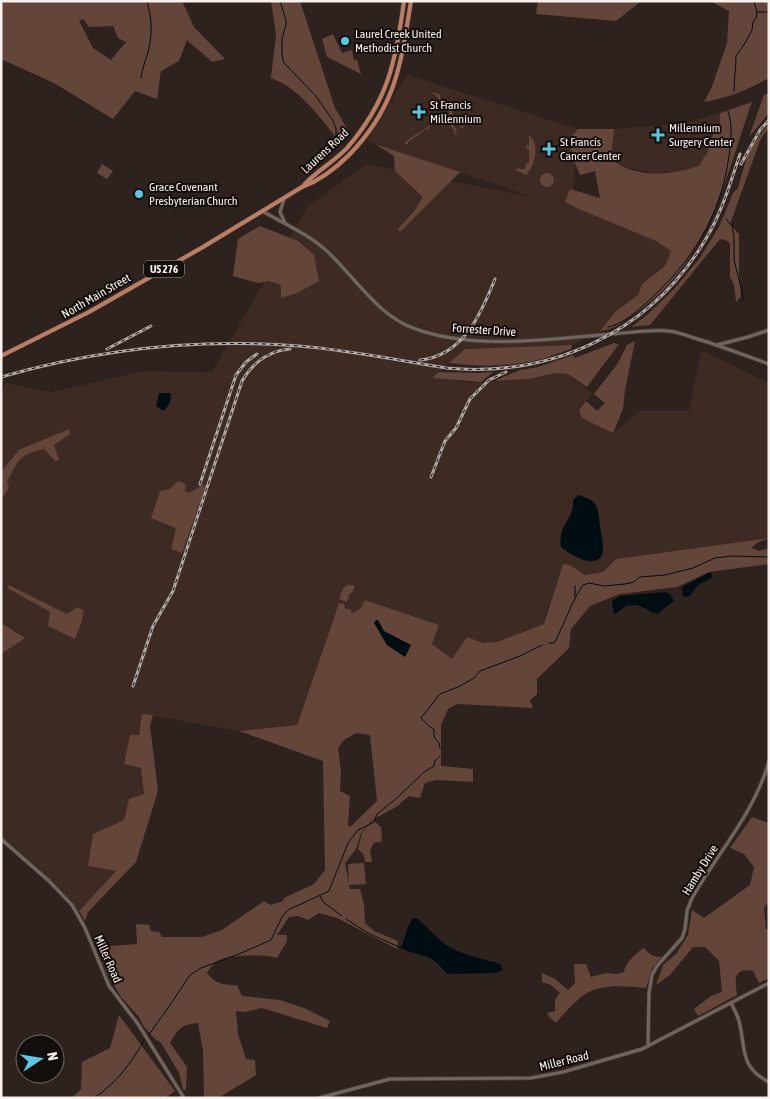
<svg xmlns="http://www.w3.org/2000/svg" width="770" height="1099" font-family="'Asap Condensed',sans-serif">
	<rect width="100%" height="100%" fill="#2e221e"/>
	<g fill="#3c2a23">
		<polygon points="407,75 578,129 572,207 656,241 671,251 665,266 642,284 638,295 615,312 600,331 572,345 465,349 433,377 473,383 529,379 556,373 568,374 592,393 579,410 613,433 640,411 689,411 701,350 769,383 769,538 616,559 603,572 585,575 570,565 563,564 544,624 497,642 483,643 452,660 432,644 439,625 365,600 360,609 351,613 350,609 345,610 338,605 297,725 239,731 142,714 139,735 124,763 141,767 145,794 129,799 124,820 93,834 116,871 79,911 1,840 1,392 6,383 52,392 143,371 212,372 308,206 367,164 532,197 367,141"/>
		<polygon points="720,113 720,132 713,134 708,151 699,167 682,171 654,173 622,167 611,159 614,129 684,123"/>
	</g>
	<g fill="#64453a" fill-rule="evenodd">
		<path d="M1,1H182L194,27L225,59L212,62L187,40L179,61L161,71L157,99L135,91L113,119L54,83L1,59ZM83,19L89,27L113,26L118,38L126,42L111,60L93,48L79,21Z"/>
		<path d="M271,1H300L335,108L349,132L341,144C322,120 301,89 271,78L276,35Z"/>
		<polygon points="538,1 641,1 616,21 536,14"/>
		<path d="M710,1H769V78C748,90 727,98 704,102L711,89L727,43L729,11Z"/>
		<polygon points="333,34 342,53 352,50 354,60 357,60 361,74 327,57 322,39"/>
		<polygon points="432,92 441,95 440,98 451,111 453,110 452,113 462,126 465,125 463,128 460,128 461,126 451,114 448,115 449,112 443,105 441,106 442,104 435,94 433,94"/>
		<polygon points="769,93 769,113 749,137 764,95"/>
		<path d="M752,102C724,181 710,260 637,312C623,321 617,329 600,331L615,312L638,295L642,284L665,266L671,251L656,241L576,208L565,202L570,189L600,198L595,171L580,175L574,161L569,139L578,129H614L611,159C636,179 671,175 699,166L708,151L713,134L720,132V113Z"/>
		<polygon points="443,117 446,117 457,130 456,134 454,135 455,132 448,122 446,123 440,120 429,127 429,130 427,129 419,134 420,137 418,135 408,142 408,144 405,144 406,141"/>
		<polygon points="769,123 769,128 761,138 730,224 739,234 739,273 741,296 736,302 734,285 730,277 730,244 726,240 720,239 650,325 631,327 647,315 674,289 699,259 719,227 733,193 738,188 747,156 755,142"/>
		<path d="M527,135C536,137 537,152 534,160C533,166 529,171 526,175L516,170L518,167L519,169H525L526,163H529V150L527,149L526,145H529V137Z"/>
		<polygon points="375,144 460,172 400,232 398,229 415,210 423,197 395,171 394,156"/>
		<polygon points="102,164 113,171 107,179 97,173"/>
		<circle cx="547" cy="180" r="7"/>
		<polygon points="260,226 298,241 314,255 319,281 297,293 281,298 281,285 269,281 258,283 233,276 238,239"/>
		<polygon points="635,341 625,390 623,409 613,433 582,418 579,410 586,401 597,411 605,403 594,394 618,363 627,345"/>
		<polygon points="614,343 619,344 587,387 568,374 556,373 529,379 494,381 520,370 538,367 573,355 575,358"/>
		<path d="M572,345L571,349C561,352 552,356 542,359C512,367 479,367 449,363L465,349Z"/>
		<polygon points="439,372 478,373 493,372 481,382 432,378"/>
		<path d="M69,429L70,434L54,445L59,460L55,461L44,449C18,455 19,459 7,482L9,488L1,500V472L19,450Z"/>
		<polygon points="178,481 186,484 185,491 189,493 204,484 205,488 182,553 171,549 176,528 151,518 160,491 170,489"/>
		<path d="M769,538L757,543L751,548L759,551L769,548V564L709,572L677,587L620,594L590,606L571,629L569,648L537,679V694L530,700L533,708L457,704L448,709L441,725V766L473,769V782L436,780L425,783L420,798L409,796L396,807L372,820L361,833L356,849L345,863L349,884L348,864L364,863L366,884L349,885L350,889H360L364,904L365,923L374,931L398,941L397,949L337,918L319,913L308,920L298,916L289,917L277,935H287V941L277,958C265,954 228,955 218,961C213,964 210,968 207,973C215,984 224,985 237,985L242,996L280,1000L304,1008L330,1021L327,1028L262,1008L245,1012L236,1011L238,1034L246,1059L255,1060L256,1075L218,1098H204L203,1051L198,1023C182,1024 178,1029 170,1043L187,1067L186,1090H183L179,1073L161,1043L154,1038L144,1027L139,1017L121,997L107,973L98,947L137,944L136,924L149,925L151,931L159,932L162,937H202L222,930L264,901L271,905L283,901L284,898L314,884L325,870L323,761L239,731L297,725L339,603L344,604L345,609H350L352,613L360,609L365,600L439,625L432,644L452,659L467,637L483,643L497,642L544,624L563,564L570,565L585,575L603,572L616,559ZM356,733L370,735L377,801L350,827L348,825L350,796L340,791L341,772L338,748L344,740Z"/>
		<polygon points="9,585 67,614 78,607 84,611 82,621 75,639 48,626 50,612 7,588"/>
		<polygon points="348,585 353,585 355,587 352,593 350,593 347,602 339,599 343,588"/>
		<polygon points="1,623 25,638 1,654"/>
		<polygon points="142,714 153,715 150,726 158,791 136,862 88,912 85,921 79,911 116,871 88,866 93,834 124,820 129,799 144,794 141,768 124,764 130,735 139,735"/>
		<path d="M752,817L769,823V902L764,908L766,929H769V978L759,983L753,971C733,967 735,980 737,995L698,1016L694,1009L711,996L722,992L719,961L705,947H693L670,975L656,985L663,965L676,954L688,935L692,910L704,918L750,885L754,867L744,854L730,848Z"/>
		<polygon points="373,820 381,827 382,841 374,843 370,850 372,862 365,862 364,855 358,849 362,833"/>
		<path d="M644,948C649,954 653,957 662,957L653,967L646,988C626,986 598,983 581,997C572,1004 564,1014 556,1023L550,1018L547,1013L555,1011V1000L560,993L551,985L542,982V973L555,979L568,990L575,983L574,964H586L591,977L606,973L617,974L624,972C625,963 636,953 644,948Z"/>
		<polygon points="119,1015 175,1091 165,1098 72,1098 81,1089 82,1062 110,1048"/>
	</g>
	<g fill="#000e13">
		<path d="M159,393H170C173,400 168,405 164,411L156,406Z"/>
		<path d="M578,495C584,497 592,499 595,504C599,510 599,520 600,527C601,535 605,547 602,555C595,570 569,554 561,547C557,524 575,520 573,500Z"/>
		<polygon points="710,572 713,577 698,585 690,596 686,597 683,596 682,587"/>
		<path d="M665,592L670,594L674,601L657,614C646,611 640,602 627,606C621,608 619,613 614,614L612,601L620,596Z"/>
		<polygon points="376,620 378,620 384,631 411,645 405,657 387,645 374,623"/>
		<path d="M413,918H416C426,925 434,936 445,944C461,955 482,958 500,964L503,970L496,973L447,974C428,950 423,959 401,948L408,927Z"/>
	</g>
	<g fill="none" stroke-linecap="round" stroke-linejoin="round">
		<g stroke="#000e13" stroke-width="1">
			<polyline points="280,1 286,20 286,25 282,38 282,55 284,63 315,95 332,119 336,128 336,136"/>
			<polyline points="757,12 769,12"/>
			<path d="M141,78C142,69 145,63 147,55C153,37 152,19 147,1"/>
			<path d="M734,91C734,79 736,68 736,56L745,43L752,30L753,22L756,18L757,13L754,1"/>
			<polyline points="726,219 732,226 734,237 734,260 742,291 743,300"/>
			<path d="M608,327C612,326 616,325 619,323C629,319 638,310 646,303C691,263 721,217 729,156C731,142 733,125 728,111"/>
			<polyline points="575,597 575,586"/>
			<polyline points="549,643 554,643 556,640 575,598 583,585 589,583 604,586 625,584 634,582 640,577 665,575 693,568 715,558 732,556 769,557"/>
			<polyline points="440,748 439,743 434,737 434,729 430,727 421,718 440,694 458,687 474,678 480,671 520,656 542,645"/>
			<polyline points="320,896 323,902 342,916"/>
			<polyline points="346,919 368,933 401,948"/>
			<polyline points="148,1036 170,1005 190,975 201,968 239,954 271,940 282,917 288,910 329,891 348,843 358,830 374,822 377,814 397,798 423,773 434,766 435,761 440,756"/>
			<path d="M94,1098C118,1082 131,1063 145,1039"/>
		</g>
		<defs>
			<g id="tertiary">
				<polyline points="284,199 280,212 285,223"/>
				<path d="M262,211C285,224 310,235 329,253C355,278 379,316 413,328C474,351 549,339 612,334C630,333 650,329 668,331C680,332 690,337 701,340C724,347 746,356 769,364"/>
				<polyline points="717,345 748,337 769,330"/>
				<polyline points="1,839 49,881 72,905 85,928 109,986 138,1024 184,1098"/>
				<path d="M731,1003C734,1009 737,1014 739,1021C746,1048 739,1067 769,1082"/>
				<path d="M648,1046L649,993L652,975L657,966L682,938L685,929L687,911L692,898C717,854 755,812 769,761"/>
				<polyline points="319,1098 390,1079 531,1078 563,1072 642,1049 769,983"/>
			</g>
			<g id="primary">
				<path d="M304,185C316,171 334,162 347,148C388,101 396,61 404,1"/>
				<path d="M1,356L89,312L203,247L302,187C321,180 335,169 349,155C396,107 401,64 411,1"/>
			</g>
		</defs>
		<use href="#tertiary" stroke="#483e3a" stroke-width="4.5"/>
		<use href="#primary" stroke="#483e3a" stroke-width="5"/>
		<use href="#tertiary" stroke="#72645e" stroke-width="3"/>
		<use href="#primary" stroke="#bc7d63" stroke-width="4"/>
		<defs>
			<g id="rail">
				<polyline points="741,164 760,130 769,120"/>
				<polyline points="107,349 151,326"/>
				<path d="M420,360C463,356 481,314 495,279"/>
				<path d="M1,377C98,349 198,338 299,346C348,350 397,360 446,368C551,378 649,333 704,242C721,215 730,184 740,154"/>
				<polyline points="431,477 445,441 456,428 470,399 489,380 506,372"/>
				<polyline points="200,484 236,375 246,362 257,354"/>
				<path d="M133,686L153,626L173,591L242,381C253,362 268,351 290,349"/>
			</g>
		</defs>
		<use href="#rail" stroke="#b3a9a5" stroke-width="3"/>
		<use href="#rail" stroke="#130d0b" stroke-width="1" stroke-dasharray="4" stroke-linecap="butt"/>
	</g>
	<g fill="#57c9e2" stroke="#130d0b" stroke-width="2">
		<circle cx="345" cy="41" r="5"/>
		<path d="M416.5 104.5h5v5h5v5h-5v5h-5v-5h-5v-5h5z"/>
		<path d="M655.5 127.5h5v5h5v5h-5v5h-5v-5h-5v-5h5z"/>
		<path d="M546.5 141.5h5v5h5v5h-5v5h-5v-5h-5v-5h5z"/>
		<circle cx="139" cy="194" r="5"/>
	</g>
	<g text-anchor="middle" stroke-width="4" stroke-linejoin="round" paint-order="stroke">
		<rect fill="#130d0b" stroke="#b3aca8" stroke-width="1" x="144" y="260.5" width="40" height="17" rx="4"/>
		<g font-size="11" font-weight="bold" fill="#f8f0ec">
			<text x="164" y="273">US 276</text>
		</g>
		<g font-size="12" fill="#f8f0ec" stroke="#130d0b" text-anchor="start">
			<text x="355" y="38">Laurel Creek United<tspan x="355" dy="14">Methodist Church</tspan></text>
			<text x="430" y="109">St Francis<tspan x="430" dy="14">Millennium</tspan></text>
			<text x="669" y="132">Millennium<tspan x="669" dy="14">Surgery Center</tspan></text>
			<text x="560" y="146">St Francis<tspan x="560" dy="14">Cancer Center</tspan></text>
			<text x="149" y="191">Grace Covenant<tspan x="149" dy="14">Presbyterian Church</tspan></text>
		</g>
		<g font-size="12" fill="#f8f0ec" stroke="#130d0b">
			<text transform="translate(325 151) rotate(-43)" y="4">Laurens Road</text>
			<text transform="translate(96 296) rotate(-30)" y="4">North Main Street</text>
			<text transform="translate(484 330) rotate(4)" y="4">Forrester Drive</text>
			<text transform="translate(700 870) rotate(-58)" y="4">Hamby Drive</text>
			<text transform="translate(108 959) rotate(66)" y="4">Miller Road</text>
			<text transform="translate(564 1061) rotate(-14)" y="4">Miller Road</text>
		</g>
	</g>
	<rect width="770" height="1099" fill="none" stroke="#f8f0ec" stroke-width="5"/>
	<g transform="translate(40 1059) rotate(78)"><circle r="24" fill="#130d0b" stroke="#6f6865"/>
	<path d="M0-4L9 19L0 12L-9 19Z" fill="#57c9e2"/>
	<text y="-8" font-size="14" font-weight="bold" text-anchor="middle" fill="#f8f0ec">N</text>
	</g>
</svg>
